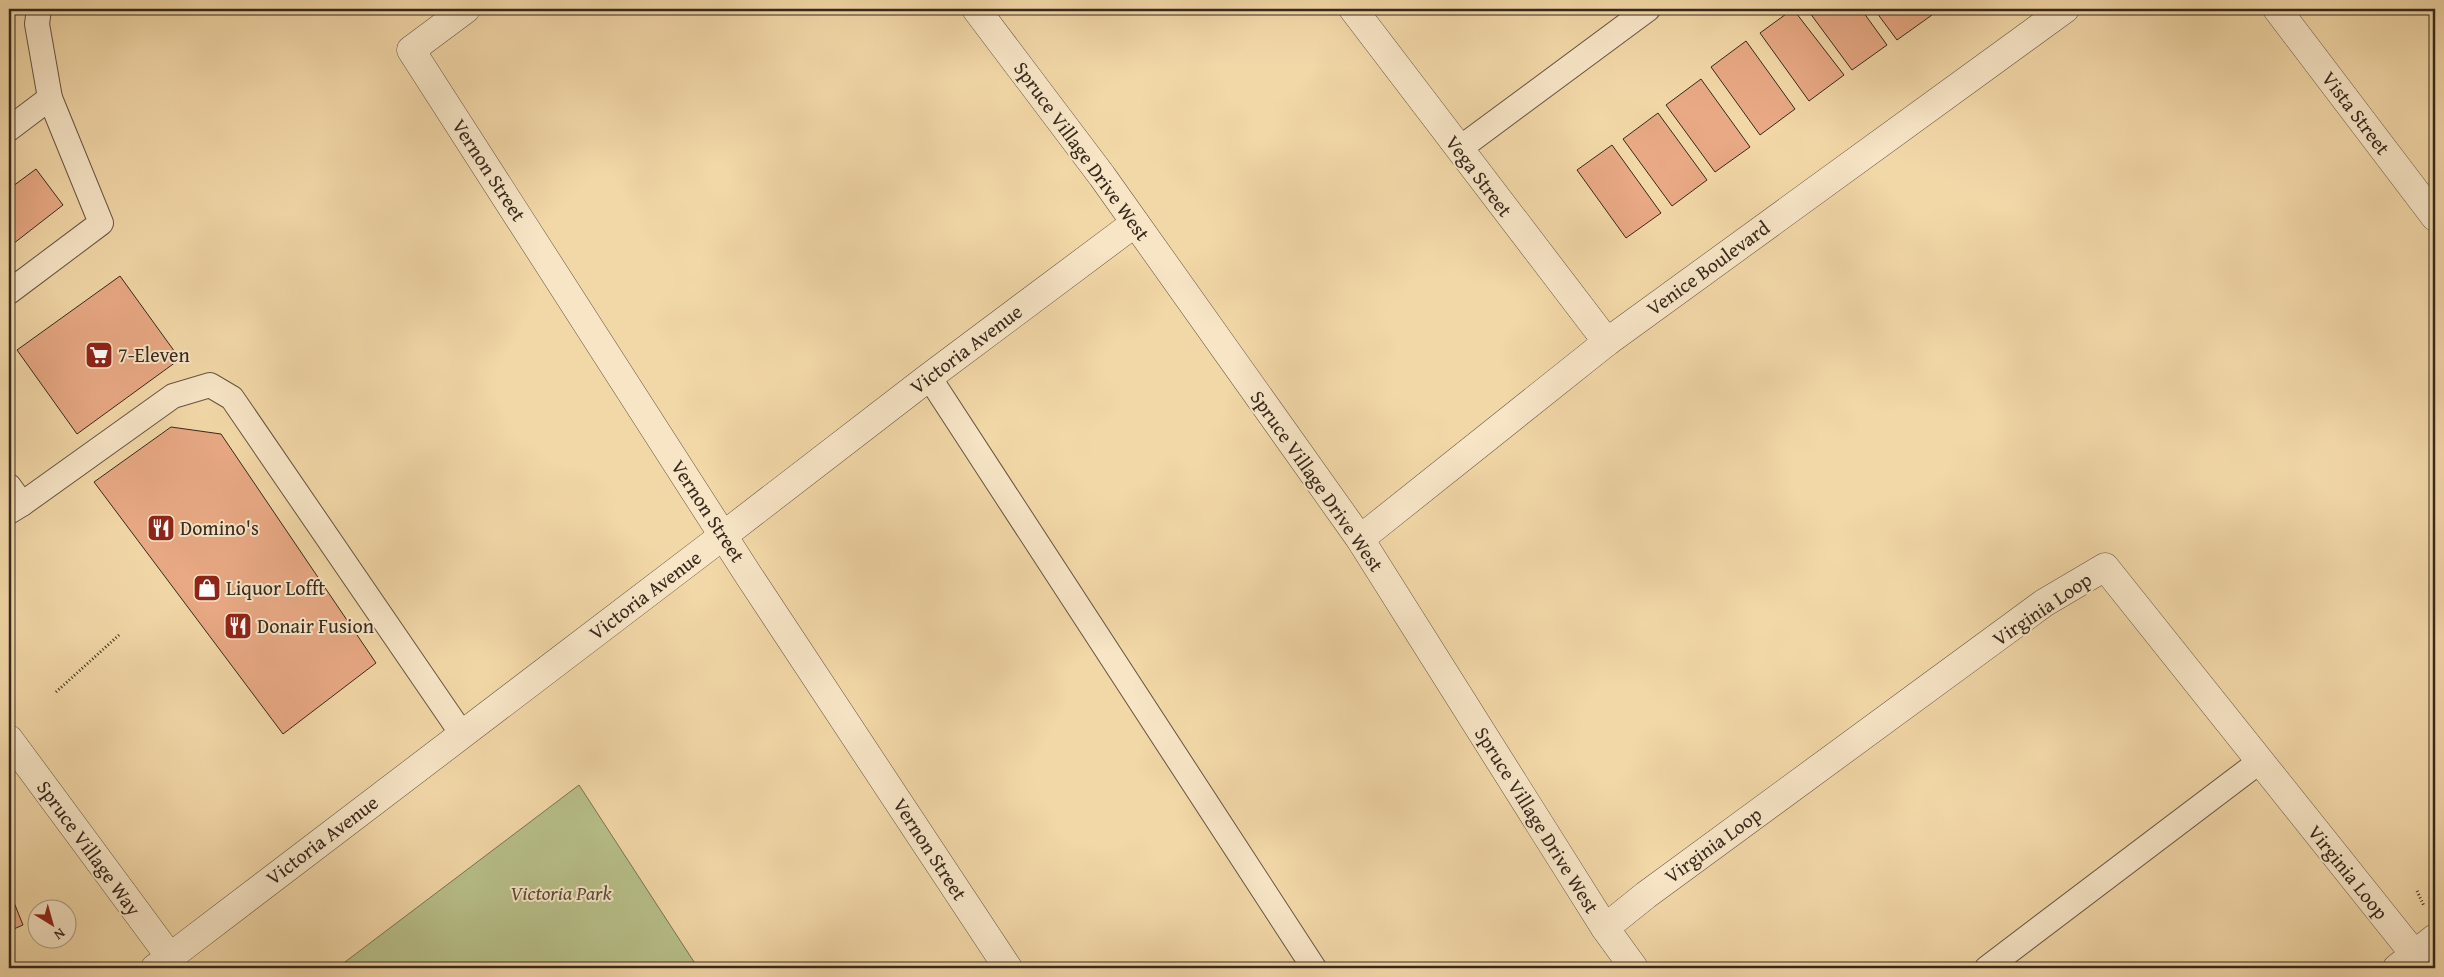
<svg xmlns="http://www.w3.org/2000/svg" width="2444" height="977" font-family="'Gentium Book Plus',serif">
	<rect width="100%" height="100%" fill="#f2d7a7"/>
	<filter id="stains"><feTurbulence type="fractalNoise" baseFrequency=".004" numOctaves="4"/><feColorMatrix values="0 0 0 0 .2 0 0 0 0 .09 0 0 0 0 .02 0 0 0 .5 -.17"/></filter>
	<radialGradient id="worn" r=".72"><stop offset=".6" stop-color="#630" stop-opacity="0"/><stop offset="1" stop-color="#630" stop-opacity=".3"/></radialGradient>
	<polygon fill="#b7bf89" stroke="#777453" points="579,785 698,968 337,968"/>
	<g fill="#e8a984" stroke="#37281d">
		<polygon points="1793,9 1844,75 1809,101 1760,33"/>
		<polygon points="1807,9 1861,9 1887,45 1852,70"/>
		<polygon points="1874,9 1927,9 1932,15 1897,40"/>
		<polygon points="1746,41 1795,109 1760,135 1711,67"/>
		<polygon points="1701,79 1750,147 1715,172 1666,105"/>
		<polygon points="1658,113 1707,180 1672,206 1623,139"/>
		<polygon points="1612,145 1661,213 1626,238 1577,170"/>
		<polygon points="36,169 63,205 9,247 9,189"/>
		<polygon points="120,276 180,359 77,434 17,350"/>
		<polygon points="171,427 221,434 376,663 283,734 94,482"/>
		<polygon points="9,890 23,925 9,931"/>
	</g>
	<g fill="none" stroke-linecap="round" stroke-linejoin="round">
		<defs>
			<g id="service">
				<polyline points="9,129 50,98"/>
				<polyline points="1459,149 1648,9"/>
				<polyline points="9,292 101,223 50,98 37,24 39,9"/>
				<polyline points="929,377 1314,968"/>
				<polyline points="9,486 22,504 9,512"/>
				<polyline points="22,504 173,396 210,385 232,398 462,734"/>
				<polyline points="1987,968 2259,762"/>
			</g>
			<g id="minor">
				<polyline points="466,9 411,50 749,576 1008,968"/>
				<polyline points="976,9 1102,176 1360,539 1605,928 1634,968"/>
				<polyline points="1353,9 1607,342"/>
				<polyline points="2277,9 2435,217"/>
				<polyline points="1360,539 1607,342 2065,9"/>
				<polyline points="1605,928 1646,895 2044,603 2105,567 2415,955"/>
				<polyline points="170,957 724,535 929,377 1135,223"/>
				<polyline points="2397,968 2435,938"/>
			</g>
			<polyline id="tertiary" points="9,739 170,957 155,968"/>
		</defs>
		<use href="#service" stroke="#665440" stroke-width="26"/>
		<use href="#minor" stroke="#665440" stroke-width="29"/>
		<use href="#tertiary" stroke="#665440" stroke-width="29"/>
		<g stroke="#37281d" stroke-width="3" stroke-dasharray="1 2.5" stroke-linecap="butt">
			<polyline points="56,692 119,635"/>
			<polyline points="2417,891 2424,906"/>
		</g>
		<use href="#service" stroke="#f7e5c6" stroke-width="24"/>
		<use href="#minor" stroke="#f7e5c6" stroke-width="28"/>
		<use href="#tertiary" stroke="#f7e5c6" stroke-width="28"/>
	</g>
	<defs>
		<symbol id="supermarket-square" viewBox="-11 -11 22 22"><rect x="-9" y="-9" width="18" height="18" rx="4" fill="#8f2418" stroke="#f7e5c6"/><path d="M-6-5.5h2.5l.6 2H6L4.5 2H-2.5L-4.4-4H-6ZM-1.5 3.2a1.3 1.3 0 1 0 .1 0ZM3 3.2a1.3 1.3 0 1 0 .1 0Z" fill="#fff"/></symbol>
		<symbol id="restaurant-square" viewBox="-11 -11 22 22"><rect x="-9" y="-9" width="18" height="18" rx="4" fill="#8f2418" stroke="#f7e5c6"/><path d="M-5-6h1v4h1v-4h1v4h1v-4h1v5L-1.5 .5V6h-2V.5L-5-1ZM5-6V6H3V1.5H1.5Q1.5-4 5-6Z" fill="#fff"/></symbol>
		<symbol id="shop-square" viewBox="-11 -11 22 22"><rect x="-9" y="-9" width="18" height="18" rx="4" fill="#8f2418" stroke="#f7e5c6"/><path d="M-5-2.5h2.3a2.7 3.5 0 0 1 5.4 0H5L5.5 6h-11ZM-1.5-2.5h3a1.5 2.3 0 0 0-3 0Z" fill="#fff"/></symbol>
	</defs>
	<g fill-rule="evenodd">
		<use href="#supermarket-square" x="83" y="339" width="32" height="32"/>
		<use href="#restaurant-square" x="145" y="512" width="32" height="32"/>
		<use href="#shop-square" x="191" y="572" width="32" height="32"/>
		<use href="#restaurant-square" x="222" y="610" width="32" height="32"/>
	</g>
	<g text-anchor="middle" stroke-width="4" stroke-linejoin="round" paint-order="stroke">
		<g font-size="20" fill="#37281d" stroke="#f7e5c6">
			<text transform="translate(2356 113) rotate(53)" y="7">Vista Street</text>
			<text transform="translate(1082 151) rotate(54)" y="7">Spruce Village Drive West</text>
			<text transform="translate(489 170) rotate(57)" y="7">Vernon Street</text>
			<text transform="translate(1479 176) rotate(53)" y="7">Vega Street</text>
			<text transform="translate(1708 268) rotate(-36)" y="7">Venice Boulevard</text>
			<text transform="translate(966 349) rotate(-37)" y="7">Victoria Avenue</text>
			<text transform="translate(1317 481) rotate(55)" y="7">Spruce Village Drive West</text>
			<text transform="translate(708 511) rotate(57)" y="7">Vernon Street</text>
			<text transform="translate(645 595) rotate(-37)" y="7">Victoria Avenue</text>
			<text transform="translate(2042 609) rotate(-34)" y="7">Virginia Loop</text>
			<text transform="translate(1537 820) rotate(58)" y="7">Spruce Village Drive West</text>
			<text transform="translate(322 840) rotate(-37)" y="7">Victoria Avenue</text>
			<text transform="translate(1713 845) rotate(-36)" y="7">Virginia Loop</text>
			<text transform="translate(89 848) rotate(54)" y="7">Spruce Village Way</text>
			<text transform="translate(930 849) rotate(57)" y="7">Vernon Street</text>
			<text transform="translate(2348 872) rotate(51)" y="7">Virginia Loop</text>
		</g>
		<g font-size="20" fill="#37281d" stroke="#f7e5c6" text-anchor="start">
			<text x="118" y="362">7-Eleven</text>
			<text x="180" y="535">Domino's</text>
			<text x="226" y="595">Liquor Lofft</text>
			<text x="257" y="633">Donair Fusion</text>
		</g>
		<g font-size="20" font-style="italic" fill="#574e38" stroke="#f7e5c6">
			<text x="561" y="900">Victoria Park</text>
		</g>
	</g>
	<rect width="2444" height="977" fill="none" stroke="#f2d7a7" stroke-width="30"/>
	<rect x="10" y="10" width="2424" height="957" fill="none" stroke="#37281d" stroke-width="2.5"/>
	<rect x="15" y="15" width="2414" height="947" fill="none" stroke="#37281d"/>
	<g transform="translate(52 924) rotate(143)"><circle r="24" fill="#f7e5c6" stroke="#aa9982"/>
	<path d="M0-4L9 19L0 12L-9 19Z" fill="#8f2418"/>
	<text y="-8" font-size="14" font-weight="bold" text-anchor="middle" fill="#37281d">N</text>
	</g>
	<rect width="100%" height="100%" filter="url(#stains)"/>
	<rect width="100%" height="100%" fill="url(#worn)"/>
</svg>
